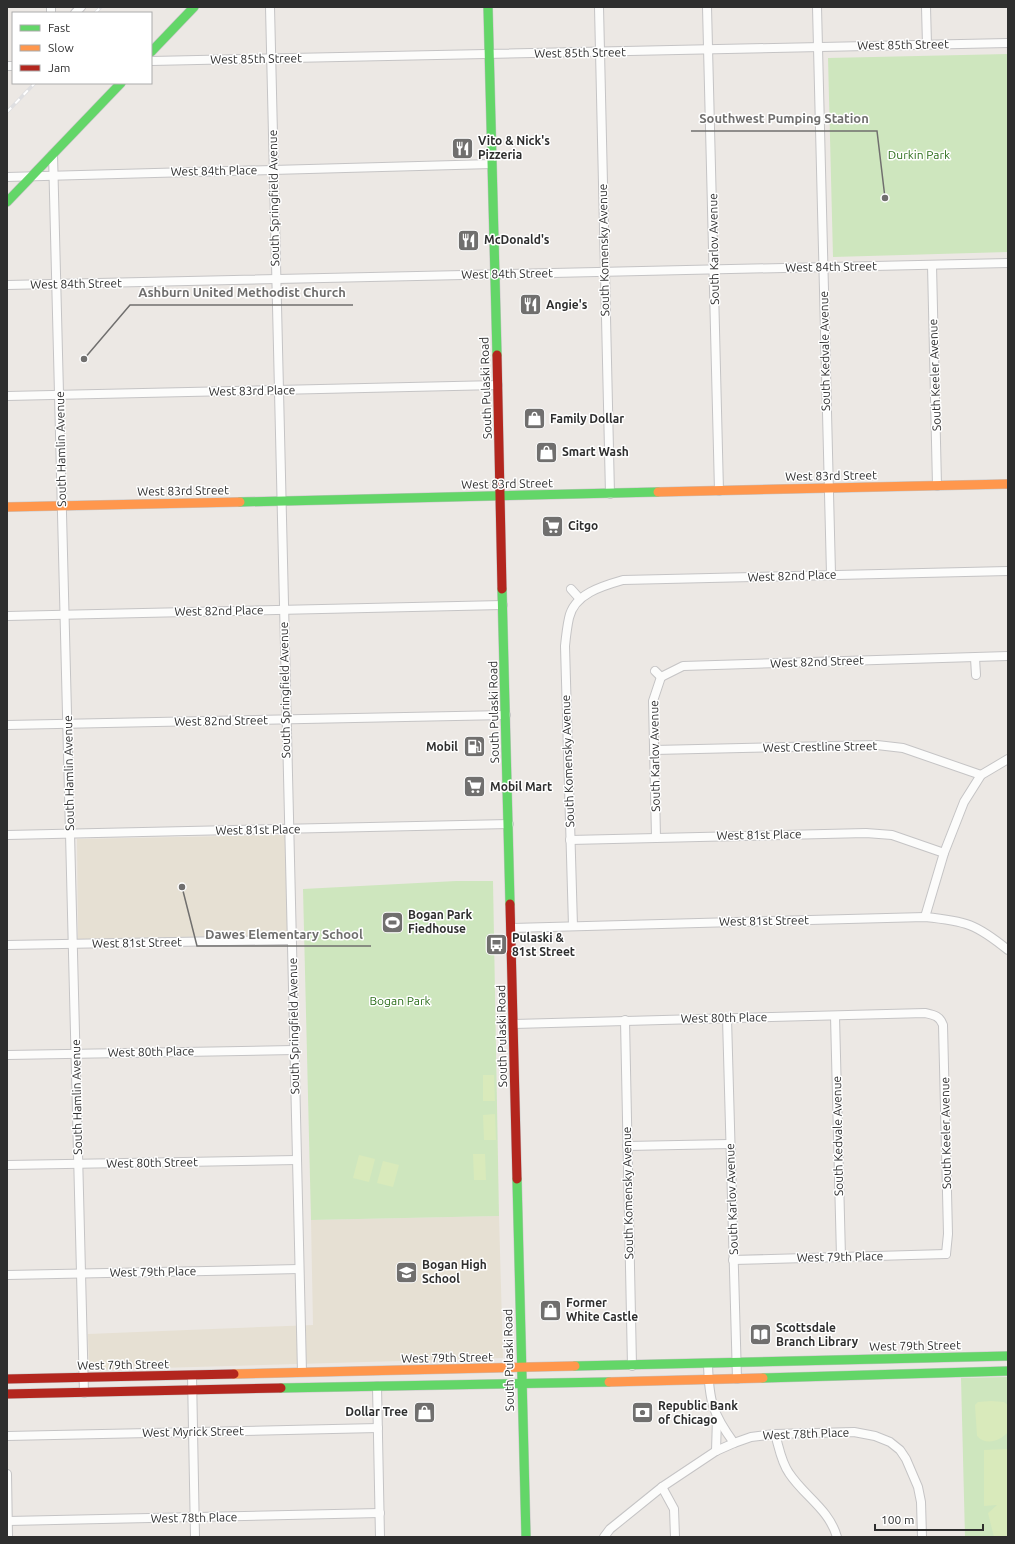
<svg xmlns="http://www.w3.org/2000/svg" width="1015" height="1544" font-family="Ubuntu,sans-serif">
	<rect width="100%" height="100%" fill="#ece8e4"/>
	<g fill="#e6e0d3">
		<polygon points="285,835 288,935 78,939 77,839"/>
		<polygon points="499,1216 503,1358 89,1370 88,1334 313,1325 311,1220"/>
	</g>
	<g fill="#cee6be">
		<polygon points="1008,54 1008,252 833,257 828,58"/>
		<polygon points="456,881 493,881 499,1216 311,1220 303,889"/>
		<polygon points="1008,1377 1008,1537 965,1537 961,1378"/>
	</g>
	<g fill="#d9eabb">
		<polygon points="483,1075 494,1075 495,1101 483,1101"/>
		<polygon points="495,1114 496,1140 484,1140 483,1115"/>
		<polygon points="473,1154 485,1154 486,1180 474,1180"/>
		<polygon points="359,1155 375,1159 369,1182 353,1178"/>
		<polygon points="383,1161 399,1165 393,1187 377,1183"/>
		<path d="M991,1401L1004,1402L1008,1405V1432C1000,1441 986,1446 977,1436L975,1405L978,1402Z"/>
		<polygon points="1008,1449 1008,1537 994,1537 988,1513 997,1505 984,1506 984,1450"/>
	</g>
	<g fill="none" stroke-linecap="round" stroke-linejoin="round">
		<defs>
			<g id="street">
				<polyline points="51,7 51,13"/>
				<polyline points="270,7 302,1372"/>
				<polyline points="599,7 610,494"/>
				<polyline points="707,7 719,491"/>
				<polyline points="817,7 831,574"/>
				<polyline points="926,7 927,45"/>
				<polyline points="75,13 81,7"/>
				<polyline points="151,61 1008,43"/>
				<polyline points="7,66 13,66"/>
				<polyline points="53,154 84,1393"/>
				<polyline points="7,177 492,164"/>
				<polyline points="932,265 937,486"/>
				<polyline points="7,285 1008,263"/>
				<polyline points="7,396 498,385"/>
				<polyline points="571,589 580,599"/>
				<polyline points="7,616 503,605"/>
				<polyline points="975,658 976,675"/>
				<polyline points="655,671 661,677"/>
				<polyline points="661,677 683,666 1008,656"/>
				<polyline points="7,725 506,715"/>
				<polyline points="654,750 877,745 903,748 981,775"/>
				<polyline points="7,835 509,824"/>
				<polyline points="656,837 653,701 661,677"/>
				<polyline points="570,840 866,833 892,835 944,853"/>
				<polyline points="925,917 944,853 964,802 981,775 1008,759"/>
				<path d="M573,926L565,646C566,636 567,627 569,618C574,594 602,586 623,580L1008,571"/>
				<path d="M512,928L925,917C966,921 976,924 1008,950"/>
				<polyline points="7,945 291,940"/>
				<polyline points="835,1016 841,1257"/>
				<polyline points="727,1018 737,1379"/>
				<polyline points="625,1020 632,1366"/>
				<path d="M514,1024L925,1013C934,1015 940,1016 943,1025L948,1234L946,1254"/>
				<polyline points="7,1055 294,1050"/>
				<polyline points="627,1146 730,1144"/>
				<polyline points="7,1165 297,1160"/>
				<polyline points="733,1260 946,1254"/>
				<polyline points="7,1275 299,1269"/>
				<path d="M708,1364C709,1400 712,1413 734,1443"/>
				<polyline points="192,1375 195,1537"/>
				<polyline points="377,1386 380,1537"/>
				<path d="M775,1434C779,1447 781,1462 789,1473C804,1496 829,1509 837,1537"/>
				<polyline points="7,1436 378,1428"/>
				<polyline points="716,1451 717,1418"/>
				<polyline points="7,1474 8,1537"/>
				<polyline points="662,1487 674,1509 675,1537"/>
				<polyline points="8,1521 380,1513"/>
				<polyline points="604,1537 610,1529 662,1487 716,1451 734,1443 751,1437 775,1434 854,1432 875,1436 890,1442 900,1450 906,1459 918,1487 921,1502 922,1537"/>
			</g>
			<g id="fast">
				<polyline points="488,7 497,355"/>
				<polyline points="151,52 194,7"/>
				<polyline points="7,202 121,83"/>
				<polyline points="240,502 658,492"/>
				<polyline points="502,589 510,904"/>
				<polyline points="517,1179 526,1537"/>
				<polyline points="575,1366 1008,1356"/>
				<polyline points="763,1378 1008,1371"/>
				<polyline points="281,1388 609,1382"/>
			</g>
			<g id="slow">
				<polyline points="658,492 1008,484"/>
				<polyline points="7,507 240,502"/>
				<polyline points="234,1374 575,1366"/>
				<polyline points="609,1382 763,1378"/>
			</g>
			<g id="jam">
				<polyline points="497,355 502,589"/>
				<polyline points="510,904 517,1179"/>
				<polyline points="7,1379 234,1374"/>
				<polyline points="7,1394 281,1388"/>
			</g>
		</defs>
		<use href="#street" stroke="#c5c4c5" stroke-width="10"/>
		<use href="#fast" stroke="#c5c4c5" stroke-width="10"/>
		<use href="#slow" stroke="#c5c4c5" stroke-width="10"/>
		<use href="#jam" stroke="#c5c4c5" stroke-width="10"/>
		<use href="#street" stroke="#fcfcfb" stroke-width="8"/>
		<use href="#fast" stroke="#63d668" stroke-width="9"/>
		<use href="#slow" stroke="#ff974d" stroke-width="9"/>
		<use href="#jam" stroke="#b3261e" stroke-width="9"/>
		<defs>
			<g id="rail">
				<polyline points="95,13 101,7"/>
				<polyline points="7,112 35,83"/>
			</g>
		</defs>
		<use href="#rail" stroke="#dfdfe1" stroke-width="3.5"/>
		<use href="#rail" stroke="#fff" stroke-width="2" stroke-dasharray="6" stroke-linecap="butt"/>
	</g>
	<defs>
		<symbol id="restaurant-square" viewBox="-11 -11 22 22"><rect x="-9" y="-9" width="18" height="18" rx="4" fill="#706f6e" stroke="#fff"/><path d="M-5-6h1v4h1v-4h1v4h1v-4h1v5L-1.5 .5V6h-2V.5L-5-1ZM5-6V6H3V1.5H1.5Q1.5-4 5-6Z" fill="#fff"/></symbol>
		<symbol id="shop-square" viewBox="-11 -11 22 22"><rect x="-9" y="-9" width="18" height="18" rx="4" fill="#706f6e" stroke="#fff"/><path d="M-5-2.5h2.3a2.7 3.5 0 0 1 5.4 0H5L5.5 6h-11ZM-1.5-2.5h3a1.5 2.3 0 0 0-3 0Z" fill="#fff"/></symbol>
		<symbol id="supermarket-square" viewBox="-11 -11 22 22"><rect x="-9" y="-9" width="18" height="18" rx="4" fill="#706f6e" stroke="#fff"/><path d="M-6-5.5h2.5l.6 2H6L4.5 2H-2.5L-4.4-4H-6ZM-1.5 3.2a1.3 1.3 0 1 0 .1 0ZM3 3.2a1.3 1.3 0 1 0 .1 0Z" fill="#fff"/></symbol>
		<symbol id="fuel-square" viewBox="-11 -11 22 22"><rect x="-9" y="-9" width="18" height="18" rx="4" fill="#706f6e" stroke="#fff"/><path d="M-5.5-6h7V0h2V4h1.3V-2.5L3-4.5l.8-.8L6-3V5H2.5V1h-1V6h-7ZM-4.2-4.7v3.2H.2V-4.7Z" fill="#fff"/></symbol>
		<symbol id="stadium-square" viewBox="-11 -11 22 22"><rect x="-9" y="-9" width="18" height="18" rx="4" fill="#706f6e" stroke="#fff"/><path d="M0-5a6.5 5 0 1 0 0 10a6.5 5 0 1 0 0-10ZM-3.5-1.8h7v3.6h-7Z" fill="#fff"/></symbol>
		<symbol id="bus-square" viewBox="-11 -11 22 22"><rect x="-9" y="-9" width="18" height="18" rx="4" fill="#706f6e" stroke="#fff"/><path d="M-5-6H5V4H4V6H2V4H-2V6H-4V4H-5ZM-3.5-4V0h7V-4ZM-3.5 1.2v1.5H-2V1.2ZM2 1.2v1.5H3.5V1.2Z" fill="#fff"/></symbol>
		<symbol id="school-square" viewBox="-11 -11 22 22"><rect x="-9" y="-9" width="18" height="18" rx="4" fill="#706f6e" stroke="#fff"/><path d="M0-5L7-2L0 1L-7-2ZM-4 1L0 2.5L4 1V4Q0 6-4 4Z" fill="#fff"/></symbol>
		<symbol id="library-square" viewBox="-11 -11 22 22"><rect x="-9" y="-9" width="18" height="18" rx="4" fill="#706f6e" stroke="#fff"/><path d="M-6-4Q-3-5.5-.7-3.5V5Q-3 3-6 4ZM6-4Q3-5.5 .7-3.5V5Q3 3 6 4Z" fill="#fff"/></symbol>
		<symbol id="bank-square" viewBox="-11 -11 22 22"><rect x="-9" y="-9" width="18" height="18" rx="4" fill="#706f6e" stroke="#fff"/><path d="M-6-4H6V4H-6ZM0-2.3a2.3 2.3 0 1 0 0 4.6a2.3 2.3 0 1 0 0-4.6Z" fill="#fff"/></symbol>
	</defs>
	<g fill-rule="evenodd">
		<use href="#restaurant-square" x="450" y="136" width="25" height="25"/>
		<use href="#restaurant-square" x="456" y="228" width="25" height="25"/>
		<use href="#restaurant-square" x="518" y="292" width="25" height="25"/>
		<use href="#shop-square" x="522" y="406" width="25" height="25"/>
		<use href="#shop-square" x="534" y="440" width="25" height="25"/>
		<use href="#supermarket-square" x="540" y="514" width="25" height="25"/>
		<use href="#fuel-square" x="462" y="734" width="25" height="25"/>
		<use href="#supermarket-square" x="462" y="774" width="25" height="25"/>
		<use href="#stadium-square" x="380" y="910" width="25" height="25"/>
		<use href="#bus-square" x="484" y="932" width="25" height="25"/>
		<use href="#school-square" x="394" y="1260" width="25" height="25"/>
		<use href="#shop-square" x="538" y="1298" width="25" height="25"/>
		<use href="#library-square" x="748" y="1322" width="25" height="25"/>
		<use href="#shop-square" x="412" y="1400" width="25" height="25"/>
		<use href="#bank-square" x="630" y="1400" width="25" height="25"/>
	</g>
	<g text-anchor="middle" stroke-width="3" stroke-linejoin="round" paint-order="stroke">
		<g font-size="12" fill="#2e2e2e" stroke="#fff">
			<text transform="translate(903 45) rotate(-1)" y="4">West 85th Street</text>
			<text transform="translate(580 53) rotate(-1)" y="4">West 85th Street</text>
			<text transform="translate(256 59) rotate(-1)" y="4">West 85th Street</text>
			<text transform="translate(214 171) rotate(-1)" y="4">West 84th Place</text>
			<text transform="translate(274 198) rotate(-91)" y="4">South Springfield Avenue</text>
			<text transform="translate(714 249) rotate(-91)" y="4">South Karlov Avenue</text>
			<text transform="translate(604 250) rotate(-91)" y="4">South Komensky Avenue</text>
			<text transform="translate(831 267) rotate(-1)" y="4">West 84th Street</text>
			<text transform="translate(507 274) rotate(-1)" y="4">West 84th Street</text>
			<text transform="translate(76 284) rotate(-1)" y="4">West 84th Street</text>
			<text transform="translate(825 351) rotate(-91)" y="4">South Kedvale Avenue</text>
			<text transform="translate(935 375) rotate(-92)" y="4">South Keeler Avenue</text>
			<text transform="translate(486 388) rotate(-92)" y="4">South Pulaski Road</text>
			<text transform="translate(252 391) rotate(-1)" y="4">West 83rd Place</text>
			<text transform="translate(61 449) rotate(-91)" y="4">South Hamlin Avenue</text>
			<text transform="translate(831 476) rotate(-1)" y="4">West 83rd Street</text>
			<text transform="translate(507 484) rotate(-1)" y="4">West 83rd Street</text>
			<text transform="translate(183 491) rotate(-1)" y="4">West 83rd Street</text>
			<text transform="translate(792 576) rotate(-2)" y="4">West 82nd Place</text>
			<text transform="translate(219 611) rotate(-1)" y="4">West 82nd Place</text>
			<text transform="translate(817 662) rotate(-2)" y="4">West 82nd Street</text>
			<text transform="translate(285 690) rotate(-91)" y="4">South Springfield Avenue</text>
			<text transform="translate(494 712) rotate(-91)" y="4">South Pulaski Road</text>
			<text transform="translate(221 721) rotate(-1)" y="4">West 82nd Street</text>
			<text transform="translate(820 747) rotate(-1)" y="4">West Crestline Street</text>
			<text transform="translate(655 756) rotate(-91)" y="4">South Karlov Avenue</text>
			<text transform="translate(568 761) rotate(-92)" y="4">South Komensky Avenue</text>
			<text transform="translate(69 773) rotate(-91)" y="4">South Hamlin Avenue</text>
			<text transform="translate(258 830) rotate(-1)" y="4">West 81st Place</text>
			<text transform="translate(759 835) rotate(-1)" y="4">West 81st Place</text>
			<text transform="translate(764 921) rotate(-1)" y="4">West 81st Street</text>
			<text transform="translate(137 943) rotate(-1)" y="4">West 81st Street</text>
			<text transform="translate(724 1018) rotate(-1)" y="4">West 80th Place</text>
			<text transform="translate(294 1026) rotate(-91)" y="4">South Springfield Avenue</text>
			<text transform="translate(502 1036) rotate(-91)" y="4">South Pulaski Road</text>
			<text transform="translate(151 1052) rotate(-1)" y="4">West 80th Place</text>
			<text transform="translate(77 1097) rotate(-91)" y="4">South Hamlin Avenue</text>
			<text transform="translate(946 1133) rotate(-91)" y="4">South Keeler Avenue</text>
			<text transform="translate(838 1136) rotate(-91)" y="4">South Kedvale Avenue</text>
			<text transform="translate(152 1163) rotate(-1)" y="4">West 80th Street</text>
			<text transform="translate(628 1193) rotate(-91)" y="4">South Komensky Avenue</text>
			<text transform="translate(732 1199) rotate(-92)" y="4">South Karlov Avenue</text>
			<text transform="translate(840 1257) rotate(-1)" y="4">West 79th Place</text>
			<text transform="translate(153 1272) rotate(-1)" y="4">West 79th Place</text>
			<text transform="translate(915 1346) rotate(-1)" y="4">West 79th Street</text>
			<text transform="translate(447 1358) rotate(-1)" y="4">West 79th Street</text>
			<text transform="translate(509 1360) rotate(-91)" y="4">South Pulaski Road</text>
			<text transform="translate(123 1365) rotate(-1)" y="4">West 79th Street</text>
			<text transform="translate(193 1432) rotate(-1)" y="4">West Myrick Street</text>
			<text transform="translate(806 1434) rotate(-2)" y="4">West 78th Place</text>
			<text transform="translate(194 1518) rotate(-1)" y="4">West 78th Place</text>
		</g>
		<g font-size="12" font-weight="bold" fill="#2e2e2e" stroke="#fff" text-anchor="start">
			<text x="478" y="145">Vito &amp; Nick's<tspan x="478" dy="14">Pizzeria</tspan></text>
			<text x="484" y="244">McDonald's</text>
			<text x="546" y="309">Angie's</text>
			<text x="550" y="423">Family Dollar</text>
			<text x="562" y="456">Smart Wash</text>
			<text x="568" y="530">Citgo</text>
			<text x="458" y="751" text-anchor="end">Mobil</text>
			<text x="490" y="791">Mobil Mart</text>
			<text x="408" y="919">Bogan Park<tspan x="408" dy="14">Fiedhouse</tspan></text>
			<text x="512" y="942">Pulaski &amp;<tspan x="512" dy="14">81st Street</tspan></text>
			<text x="422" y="1269">Bogan High<tspan x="422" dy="14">School</tspan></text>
			<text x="566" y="1307">Former<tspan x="566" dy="14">White Castle</tspan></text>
			<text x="776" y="1332">Scottsdale<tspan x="776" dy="14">Branch Library</tspan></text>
			<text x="658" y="1410">Republic Bank<tspan x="658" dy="14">of Chicago</tspan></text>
			<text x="408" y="1416" text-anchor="end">Dollar Tree</text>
		</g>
		<g font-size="12" fill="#2c6e1b" stroke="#fff">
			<text x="919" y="159">Durkin Park</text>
			<text x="400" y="1005">Bogan Park</text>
		</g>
	</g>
	<path fill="none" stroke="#706f6e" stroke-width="1.5" d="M885 198L877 131H691M84 359L130 305H353M182 887L197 946H371"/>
	<g fill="#706f6e" stroke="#fff" stroke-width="1.5">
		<circle cx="885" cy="198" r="4"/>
		<circle cx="84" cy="359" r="4"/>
		<circle cx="182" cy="887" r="4"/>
	</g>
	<g font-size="13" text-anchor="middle" font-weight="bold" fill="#706f6e" stroke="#fff" stroke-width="3" stroke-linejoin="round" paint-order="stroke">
		<text x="784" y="123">Southwest Pumping Station</text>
		<text x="242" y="297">Ashburn United Methodist Church</text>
		<text x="284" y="939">Dawes Elementary School</text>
	</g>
	<rect width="1015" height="1544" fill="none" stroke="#2e2e2e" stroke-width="16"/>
	<rect x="12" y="12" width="140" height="72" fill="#ffffff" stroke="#ababab"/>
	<rect x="20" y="25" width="20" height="6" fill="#63d668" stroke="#ababab"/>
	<text x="48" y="32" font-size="12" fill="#2e2e2e">Fast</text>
	<rect x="20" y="45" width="20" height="6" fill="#ff974d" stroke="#ababab"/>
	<text x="48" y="52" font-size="12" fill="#2e2e2e">Slow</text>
	<rect x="20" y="65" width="20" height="6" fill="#b3261e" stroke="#ababab"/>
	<text x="48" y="72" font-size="12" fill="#2e2e2e">Jam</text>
	<path d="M875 1524v6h108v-6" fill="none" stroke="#2e2e2e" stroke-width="2"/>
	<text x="881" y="1524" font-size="12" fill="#2e2e2e" stroke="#ffffff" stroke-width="3" paint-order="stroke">100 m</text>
</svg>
